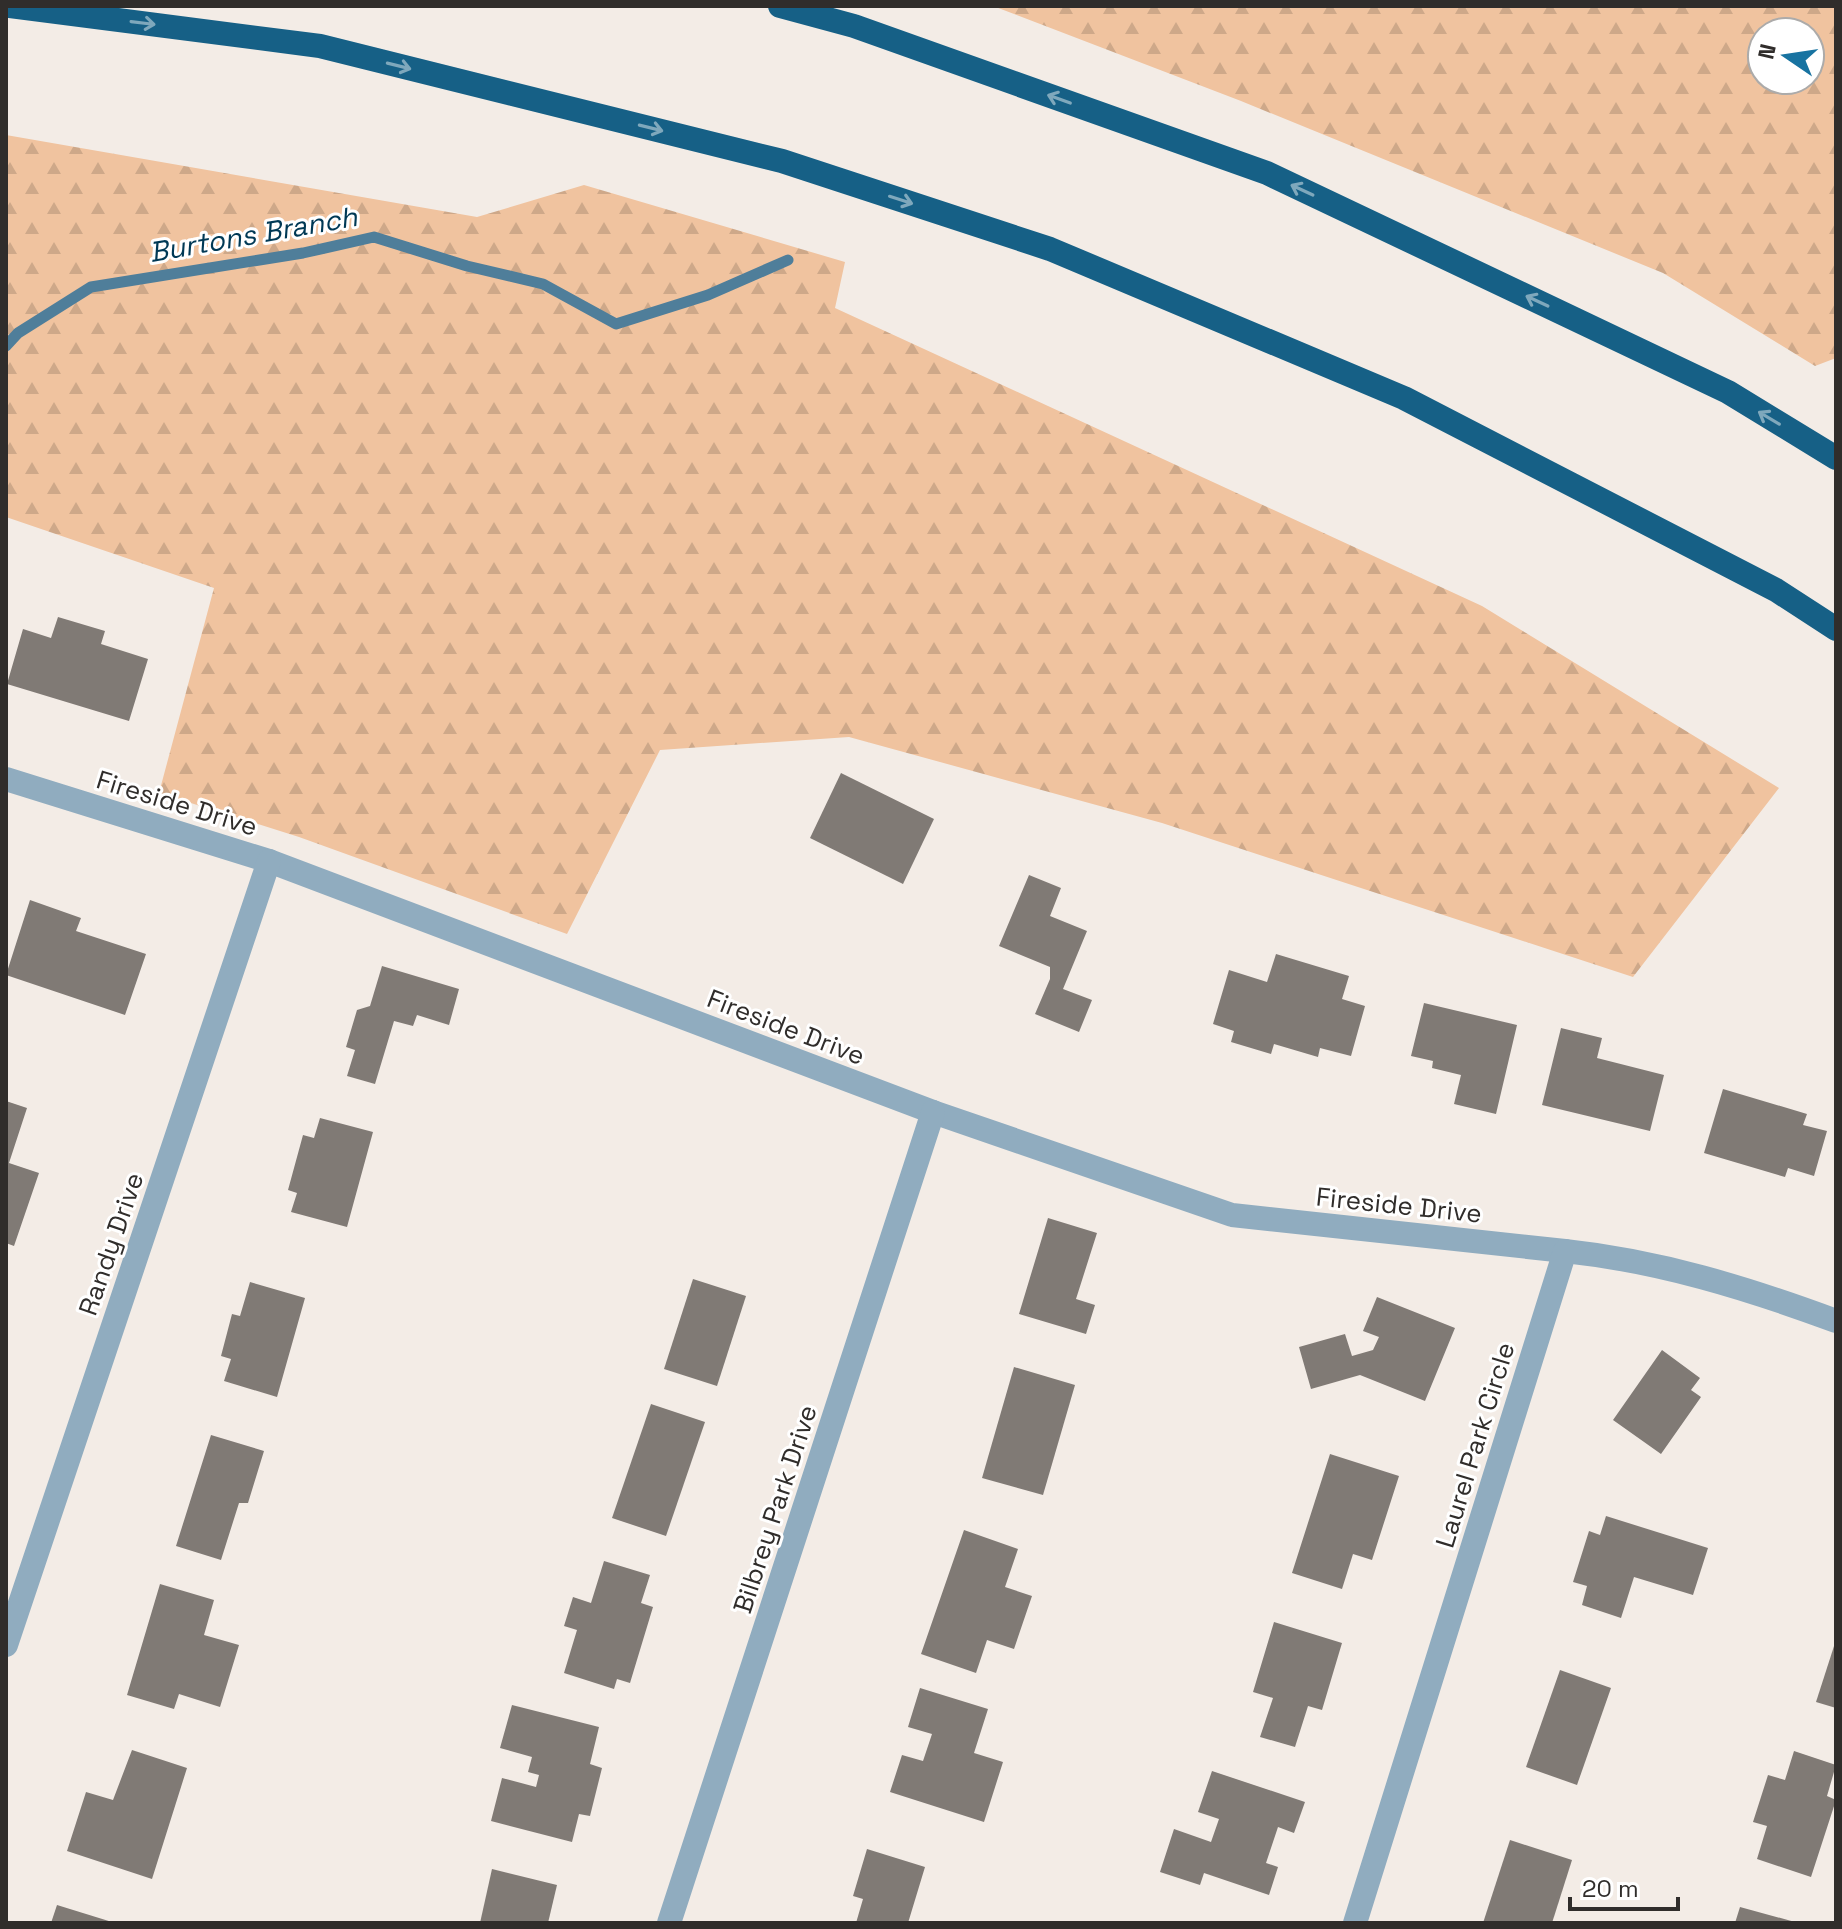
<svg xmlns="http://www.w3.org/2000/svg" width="1842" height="1929" font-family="'Space Grotesk',sans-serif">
	<defs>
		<pattern id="forest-firs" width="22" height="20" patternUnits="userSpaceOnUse" patternTransform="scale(2)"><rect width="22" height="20" fill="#f0c39f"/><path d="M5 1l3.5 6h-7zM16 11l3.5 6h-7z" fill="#cea889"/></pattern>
	</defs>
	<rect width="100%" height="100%" fill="#f3ece6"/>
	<g fill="url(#forest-firs)" fill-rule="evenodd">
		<path d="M993,6H1836V358L1815,366L1663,273L1241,101ZM1762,32H1810V80H1762Z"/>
		<polygon points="6,135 477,217 584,185 845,262 835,308 1482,606 1779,788 1633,977 1162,823 849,737 660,750 567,934 299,837 159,793 214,588 6,517"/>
	</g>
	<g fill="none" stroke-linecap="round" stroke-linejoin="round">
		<polyline stroke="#4f7e9a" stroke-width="11" points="6,346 18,333 91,287 303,253 374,237 467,266 543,284 616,324 708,295 788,260"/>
	</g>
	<g fill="#807a75">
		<polygon points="58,617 105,631 101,644 148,659 129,721 7,684 23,629 51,638"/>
		<polygon points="841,773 934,819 903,884 810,838"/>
		<polygon points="1029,875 1061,888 1050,916 1087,931 1063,989 1092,1000 1079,1032 1035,1014 1050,979 1050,967 999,946"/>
		<polygon points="30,900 81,918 76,931 146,954 125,1015 6,975"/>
		<polygon points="1276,954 1349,976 1342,999 1365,1006 1351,1056 1320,1048 1318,1057 1274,1044 1271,1054 1231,1042 1234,1031 1213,1024 1229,970 1267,982"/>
		<polygon points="382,966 459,989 449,1025 417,1015 413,1026 394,1021 375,1084 347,1076 355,1050 346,1047 357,1010 370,1006"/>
		<polygon points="1424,1003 1517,1025 1496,1114 1454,1104 1461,1075 1432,1068 1433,1061 1411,1056"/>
		<polygon points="1561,1028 1602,1038 1597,1058 1664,1075 1650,1131 1542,1105"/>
		<polygon points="1723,1089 1807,1114 1803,1125 1827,1131 1814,1176 1788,1168 1785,1177 1704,1153"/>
		<polygon points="6,1101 27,1108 9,1163 39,1173 14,1246 6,1243"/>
		<polygon points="320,1118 373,1132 347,1227 291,1212 297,1193 288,1190 303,1135 314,1138"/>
		<polygon points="1048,1218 1097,1233 1076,1299 1095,1305 1086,1334 1019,1314"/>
		<polygon points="693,1279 746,1296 717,1386 664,1369"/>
		<polygon points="250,1282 305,1298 277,1397 224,1381 231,1359 221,1356 232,1314 240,1316"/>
		<polygon points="1377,1297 1455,1328 1425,1401 1360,1375 1311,1389 1299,1347 1345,1334 1352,1356 1373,1350 1379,1337 1363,1331"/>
		<polygon points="1662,1350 1700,1378 1691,1390 1701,1397 1661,1454 1613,1420"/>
		<polygon points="1014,1367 1075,1385 1043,1495 982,1478"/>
		<polygon points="651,1404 705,1422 666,1536 612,1518"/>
		<polygon points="211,1435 264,1451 248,1503 239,1503 221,1560 176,1546"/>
		<polygon points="1330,1454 1399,1476 1372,1560 1353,1554 1342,1589 1292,1573"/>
		<polygon points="1606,1516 1708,1548 1693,1595 1634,1577 1621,1618 1582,1605 1587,1586 1573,1582 1589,1531 1600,1535"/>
		<polygon points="964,1530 1018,1549 1005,1587 1032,1596 1014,1649 987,1640 976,1673 921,1654"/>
		<polygon points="604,1561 650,1575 641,1603 653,1607 630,1683 617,1679 614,1689 564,1673 577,1630 564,1626 573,1597 591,1603"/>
		<polygon points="160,1584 214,1600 204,1635 239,1645 220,1707 179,1694 174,1709 127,1695"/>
		<polygon points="1274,1622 1342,1643 1322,1710 1308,1706 1295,1747 1260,1737 1273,1698 1253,1692"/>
		<polygon points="1835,1643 1836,1643 1836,1708 1816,1702"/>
		<polygon points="1560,1670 1611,1688 1577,1785 1526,1767"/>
		<polygon points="920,1688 988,1709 974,1753 1003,1762 984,1822 890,1792 902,1755 923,1761 932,1734 908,1727"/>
		<polygon points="512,1705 599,1727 590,1764 602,1768 590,1816 579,1814 572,1842 491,1821 502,1778 536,1787 539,1775 528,1772 532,1757 500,1748"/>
		<polygon points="132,1750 187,1768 152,1879 67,1851 86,1792 113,1800"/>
		<polygon points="1794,1751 1836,1765 1827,1796 1836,1800 1811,1877 1757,1859 1767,1826 1753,1822 1768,1775 1785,1780"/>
		<polygon points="1212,1771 1305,1802 1294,1833 1278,1827 1266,1863 1278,1867 1269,1895 1204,1873 1200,1885 1160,1872 1174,1829 1211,1842 1219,1819 1198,1812"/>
		<polygon points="1510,1840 1572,1860 1552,1923 1483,1923"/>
		<polygon points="867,1849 925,1867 908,1923 856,1923 863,1899 853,1896"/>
		<polygon points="492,1869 557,1885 548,1923 480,1923"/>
		<polygon points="57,1905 112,1922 112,1923 51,1923"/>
		<polygon points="1740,1907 1795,1922 1795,1923 1735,1923"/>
	</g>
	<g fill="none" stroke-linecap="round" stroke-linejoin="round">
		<g stroke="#90acbf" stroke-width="24">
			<polyline points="6,779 269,861 933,1112 1232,1215 1565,1251"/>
			<polyline points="6,1645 269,861"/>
			<polyline points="669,1923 933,1112"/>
			<path d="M1355,1923L1565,1251C1659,1261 1747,1288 1836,1321"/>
		</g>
		<g stroke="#166086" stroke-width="24">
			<polyline points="10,6 320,46 782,161 1050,249 1404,398 1776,590 1836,629"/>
			<polyline points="780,6 854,26 1267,173 1728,392 1836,458"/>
		</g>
	</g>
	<defs><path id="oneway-shaft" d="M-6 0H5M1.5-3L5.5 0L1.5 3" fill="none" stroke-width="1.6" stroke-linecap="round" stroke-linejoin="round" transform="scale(2)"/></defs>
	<g stroke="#7fa8bc">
		<use href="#oneway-shaft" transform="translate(143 23) rotate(7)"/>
		<use href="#oneway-shaft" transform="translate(399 66) rotate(14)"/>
		<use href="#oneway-shaft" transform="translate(1059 99) rotate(-160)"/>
		<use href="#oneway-shaft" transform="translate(651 128) rotate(14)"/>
		<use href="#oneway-shaft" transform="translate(1302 190) rotate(-155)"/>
		<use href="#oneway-shaft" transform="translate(901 200) rotate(18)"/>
		<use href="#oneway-shaft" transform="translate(1537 301) rotate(-155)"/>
		<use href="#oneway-shaft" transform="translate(1769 418) rotate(-149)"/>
	</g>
	<g text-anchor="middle" stroke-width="6" stroke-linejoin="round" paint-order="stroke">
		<g font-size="26" fill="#302d2b" stroke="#fff">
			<text transform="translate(177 803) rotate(17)" y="9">Fireside Drive</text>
			<text transform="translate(786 1027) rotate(21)" y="9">Fireside Drive</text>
			<text transform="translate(1399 1205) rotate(6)" y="9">Fireside Drive</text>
			<text transform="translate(111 1244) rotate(-71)" y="9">Randy Drive</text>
			<text transform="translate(1475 1445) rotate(-73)" y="9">Laurel Park Circle</text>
			<text transform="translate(775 1509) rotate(-72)" y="9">Bilbrey Park Drive</text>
		</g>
		<g font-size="28" font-style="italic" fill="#003955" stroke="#fff">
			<text transform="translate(253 234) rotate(-10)" y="10">Burtons Branch</text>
		</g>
	</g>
	<rect width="1842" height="1929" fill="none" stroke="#302d2b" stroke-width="16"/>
	<g transform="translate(1786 56) rotate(283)"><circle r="38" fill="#ffffff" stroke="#acabaa" stroke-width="2"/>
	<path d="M0-6L14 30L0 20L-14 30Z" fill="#1873a1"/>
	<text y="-12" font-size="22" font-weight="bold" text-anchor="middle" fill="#302d2b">N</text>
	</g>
	<path d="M1570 1897v12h108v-12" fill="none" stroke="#302d2b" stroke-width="4"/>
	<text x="1582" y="1897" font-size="24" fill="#302d2b" stroke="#ffffff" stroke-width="6" paint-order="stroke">20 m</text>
</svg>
